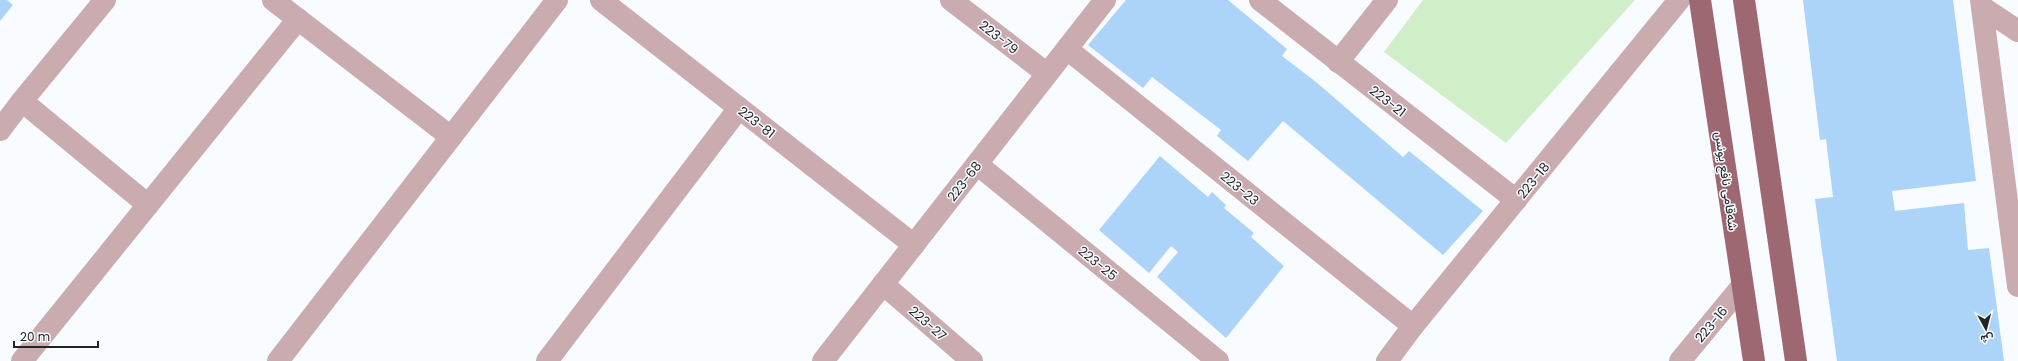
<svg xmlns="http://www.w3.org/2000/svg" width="2018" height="361" font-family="Poppins,Vazirmatn,sans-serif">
	<rect width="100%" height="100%" fill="#f8fbff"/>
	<polygon fill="#d0eec8" points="1423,0 1634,0 1634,1 1506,143 1384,52"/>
	<g fill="#acd4f8">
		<polygon points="0,0 7,0 13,5 0,21"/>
		<polygon points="1126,0 1228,0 1287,49 1282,56 1316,82 1403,157 1409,151 1483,211 1443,255 1283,121 1248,161 1217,136 1221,130 1152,77 1143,88 1088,45"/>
		<polygon points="1803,0 1953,0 1976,181 1892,191 1895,211 1964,203 1968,250 1989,248 2004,361 1837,361 1815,199 1833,197 1826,139 1820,140"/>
		<polygon points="1160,156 1208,197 1212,192 1226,205 1224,208 1254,233 1251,237 1284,266 1226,338 1157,277 1178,252 1171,246 1149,273 1099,230"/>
	</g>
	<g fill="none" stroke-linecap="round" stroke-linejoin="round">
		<g stroke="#caabaf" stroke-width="22">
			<polyline points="273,0 451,137"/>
			<polyline points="601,0 914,245"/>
			<polyline points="951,0 1046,73"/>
			<polyline points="1260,0 1516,200"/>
			<polyline points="1981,0 2018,286"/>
			<polyline points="1982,7 2018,31"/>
			<polyline points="1067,49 1413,326"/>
			<polyline points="1338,62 1387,0"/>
			<polyline points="22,101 148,205"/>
			<polyline points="0,130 22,101 105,0"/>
			<polyline points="977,164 1218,361"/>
			<polyline points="883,284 972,361"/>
			<polyline points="22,361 298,19"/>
			<polyline points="278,361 557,0"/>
			<polyline points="547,361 739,108"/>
			<polyline points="823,361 1105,0"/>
			<polyline points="1387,361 1413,326 1679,0"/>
			<polyline points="1680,361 1742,286"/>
		</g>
		<g stroke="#9d6871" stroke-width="22">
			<polyline points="1700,0 1754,361"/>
			<polyline points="1744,0 1796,361"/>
		</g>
	</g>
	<g text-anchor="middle" stroke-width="3" stroke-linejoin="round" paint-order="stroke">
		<g font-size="13" fill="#232426" stroke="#f8fbff">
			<text transform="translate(999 37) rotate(38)" y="5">223-79</text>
			<text transform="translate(1388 101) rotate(38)" y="5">223-21</text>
			<text transform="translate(757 122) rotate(38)" y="5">223-81</text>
			<text transform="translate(1533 180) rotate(-51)" y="5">223-18</text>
			<text transform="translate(964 181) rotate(-52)" y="5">223-68</text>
			<text transform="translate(1727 181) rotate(82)" y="5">شەقامی نافع یونس</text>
			<text transform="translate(1240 188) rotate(39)" y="5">223-23</text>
			<text transform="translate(1098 263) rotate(39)" y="5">223-25</text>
			<text transform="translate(928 323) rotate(41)" y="5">223-27</text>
			<text transform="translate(1711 324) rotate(-50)" y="5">223-16</text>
		</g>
	</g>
	<g transform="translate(1986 329) rotate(173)" stroke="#f8fbff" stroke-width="3" paint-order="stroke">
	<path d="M0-3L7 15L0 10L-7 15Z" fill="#232426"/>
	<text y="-6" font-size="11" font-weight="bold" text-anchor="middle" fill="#232426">ش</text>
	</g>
	<path d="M14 341v6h84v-6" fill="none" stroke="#232426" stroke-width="2"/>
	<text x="20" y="341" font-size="12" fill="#232426" stroke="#f8fbff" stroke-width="3" paint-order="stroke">20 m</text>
</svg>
